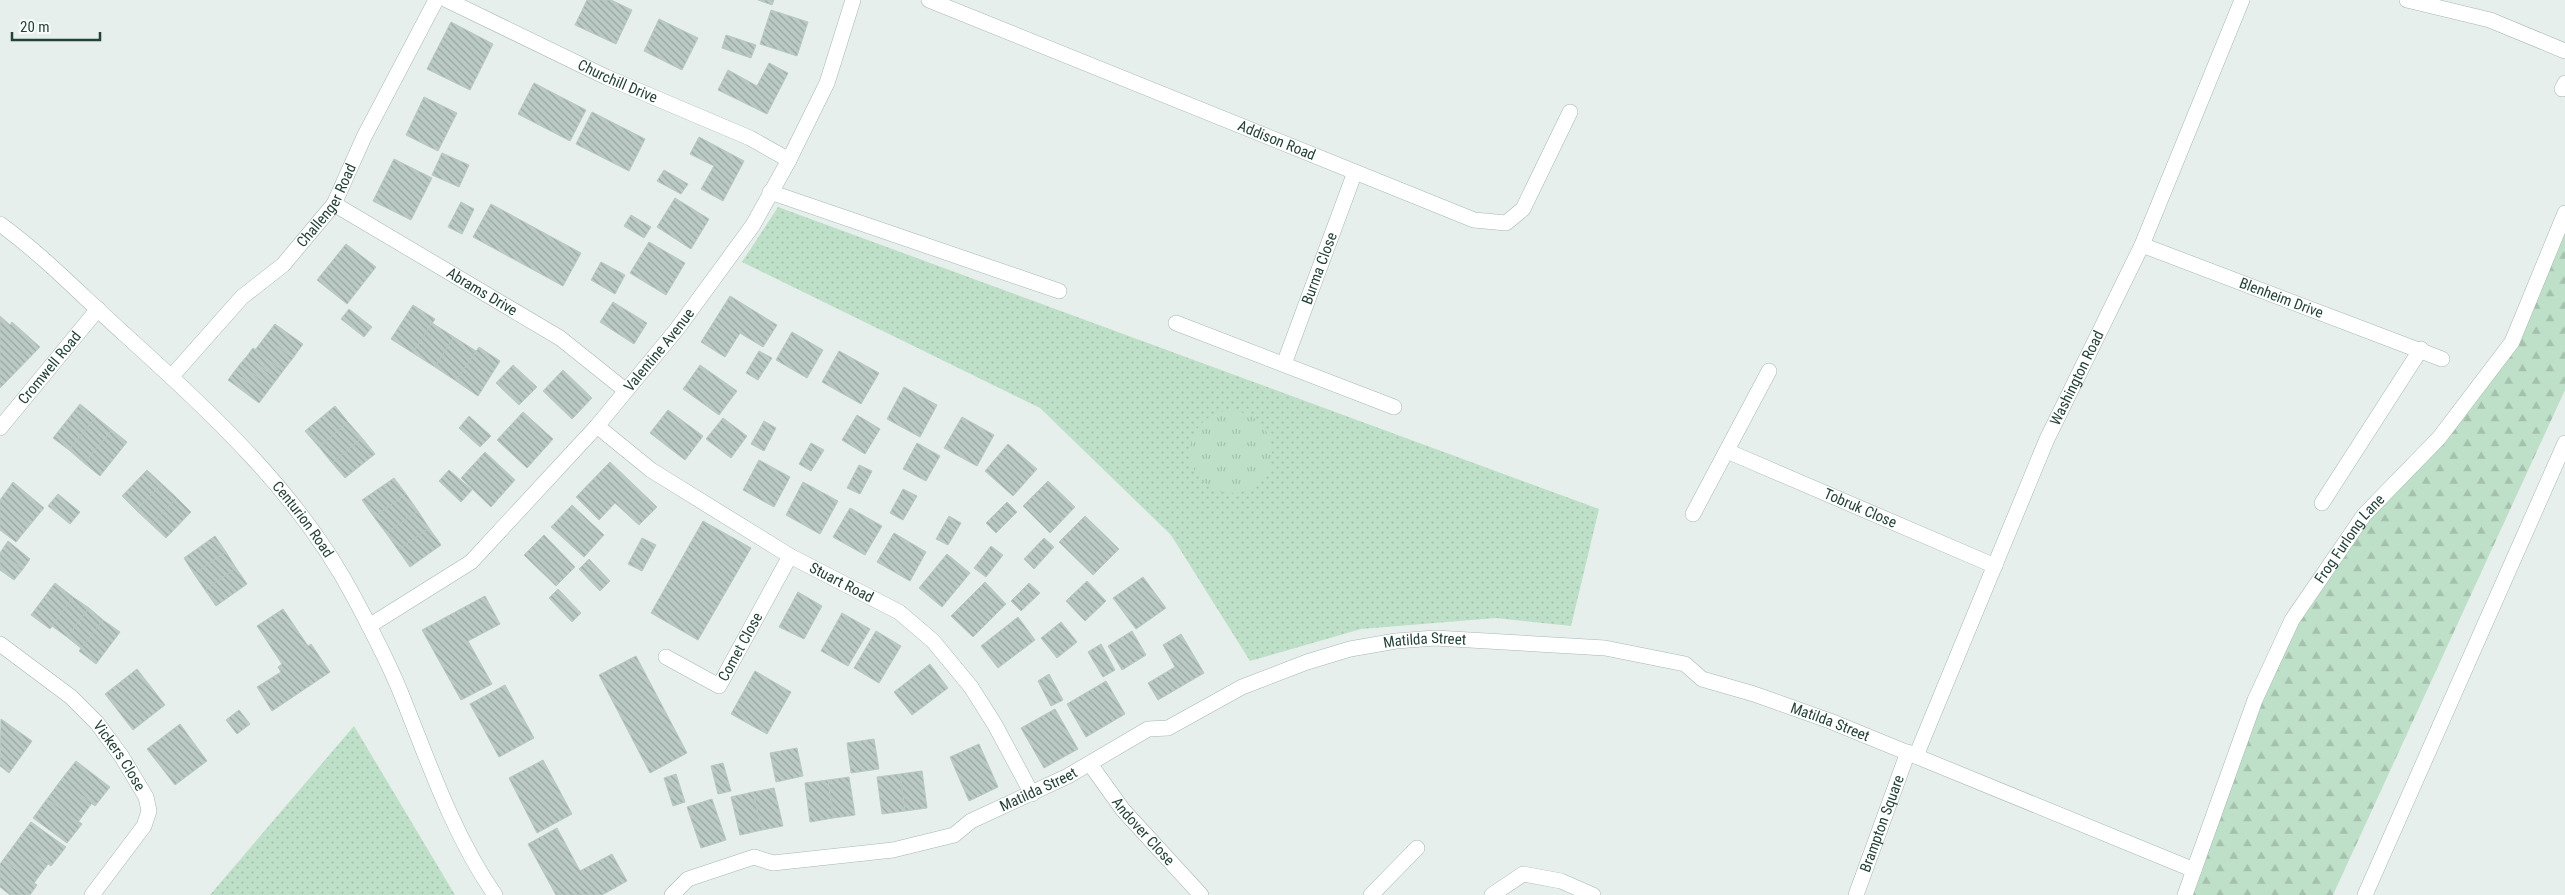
<svg xmlns="http://www.w3.org/2000/svg" width="2565" height="895" font-family="'Roboto Condensed',sans-serif">
	<defs>
		<pattern id="grass-dots" width="8" height="8" patternUnits="userSpaceOnUse" patternTransform="scale(1.25)"><rect width="8" height="8" fill="#bfe0c8"/><path d="M2 2h.1M6 6h.1" fill="none" stroke="#a4c1ad" stroke-width="1.8" stroke-linecap="round"/></pattern>
		<pattern id="forest-firs" width="22" height="20" patternUnits="userSpaceOnUse" patternTransform="scale(1.25)"><rect width="22" height="20" fill="#bfe0c8"/><path d="M5 1l3.5 6h-7zM16 11l3.5 6h-7z" fill="#a4c1ad"/></pattern>
		<pattern id="park-tufts" width="24" height="20" patternUnits="userSpaceOnUse" patternTransform="scale(1.25)"><rect width="24" height="20" fill="#bfe0c8"/><path d="M3 7l-1-3M5 7V3M7 7l1-3M15 17l-1-3M17 17v-4M19 17l1-3" fill="none" stroke="#a4c1ad"/></pattern>
		<pattern id="building-back-hatch" width="6" height="6" patternUnits="userSpaceOnUse" patternTransform="scale(1.25)"><rect width="6" height="6" fill="#bbcac4"/><path d="M-1 5l2 2M0 0l6 6M5-1l2 2" fill="none" stroke="#98a6a0"/></pattern>
	</defs>
	<rect width="100%" height="100%" fill="#e6efeb"/>
	<g fill="url(#grass-dots)">
		<polygon points="778,207 1599,509 1571,626 1496,618 1361,629 1250,661 1171,535 1040,408 742,262"/>
		<polygon points="354,726 455,895 210,895"/>
	</g>
	<polygon fill="url(#forest-firs)" points="2565,213 2565,390 2333,895 2185,895 2292,620 2364,515 2512,342"/>
	<circle fill="url(#park-tufts)" cx="1231" cy="452" r="41"/>
	<g fill="url(#building-back-hatch)" stroke="#b8c9c2">
		<polygon points="587,0 611,0 632,10 616,44 575,25"/>
		<polygon points="758,0 774,0 772,5"/>
		<polygon points="771,10 808,22 797,56 760,44"/>
		<polygon points="659,19 698,38 682,70 644,51"/>
		<polygon points="451,22 493,44 470,90 427,69"/>
		<polygon points="726,35 756,45 751,58 722,48"/>
		<polygon points="769,63 788,73 767,114 718,90 728,70 757,86"/>
		<polygon points="534,83 586,110 570,141 518,114"/>
		<polygon points="424,97 457,113 438,151 406,135"/>
		<polygon points="592,112 645,139 629,171 576,144"/>
		<polygon points="699,137 744,161 723,201 701,189 714,166 690,154"/>
		<polygon points="442,153 469,165 459,187 432,175"/>
		<polygon points="394,159 432,178 411,220 373,201"/>
		<polygon points="664,170 688,184 681,194 657,181"/>
		<polygon points="675,198 709,219 691,249 657,227"/>
		<polygon points="461,202 474,209 462,234 448,227"/>
		<polygon points="491,204 581,253 563,286 473,237"/>
		<polygon points="631,215 651,227 644,238 624,226"/>
		<polygon points="649,242 685,263 666,295 630,273"/>
		<polygon points="346,244 376,267 347,304 317,280"/>
		<polygon points="601,262 625,275 615,294 591,280"/>
		<polygon points="730,296 777,325 763,347 740,333 725,357 701,342"/>
		<polygon points="613,302 647,323 634,344 600,322"/>
		<polygon points="413,305 435,319 413,353 391,339"/>
		<polygon points="349,309 372,327 364,337 341,319"/>
		<polygon points="0,316 10,325 12,322 40,347 0,388"/>
		<polygon points="432,323 454,337 435,367 413,353"/>
		<polygon points="275,324 303,344 293,358 265,337"/>
		<polygon points="792,332 823,350 807,378 776,360"/>
		<polygon points="265,337 293,358 283,371 255,350"/>
		<polygon points="454,337 476,351 456,381 435,367"/>
		<polygon points="479,347 500,361 478,396 456,381"/>
		<polygon points="253,348 283,371 277,379 247,356"/>
		<polygon points="759,351 772,358 758,380 746,373"/>
		<polygon points="839,351 879,373 861,404 822,382"/>
		<polygon points="247,356 277,379 271,387 240,364"/>
		<polygon points="240,364 271,387 265,395 234,372"/>
		<polygon points="513,365 537,387 519,405 496,383"/>
		<polygon points="700,365 737,391 719,415 683,389"/>
		<polygon points="563,370 592,398 572,419 543,391"/>
		<polygon points="234,372 265,395 259,403 228,380"/>
		<polygon points="904,387 937,405 920,437 887,419"/>
		<polygon points="80,404 96,417 69,450 53,438"/>
		<polygon points="335,406 348,422 319,447 305,431"/>
		<polygon points="668,410 703,436 685,460 650,433"/>
		<polygon points="523,412 553,439 527,468 497,440"/>
		<polygon points="857,415 880,429 865,454 842,440"/>
		<polygon points="469,416 491,436 480,447 459,428"/>
		<polygon points="96,417 112,430 84,463 69,450"/>
		<polygon points="962,417 994,435 977,466 944,448"/>
		<polygon points="723,418 747,436 731,458 706,439"/>
		<polygon points="764,421 776,428 764,451 751,444"/>
		<polygon points="348,422 362,438 332,463 319,447"/>
		<polygon points="112,430 127,442 100,476 84,463"/>
		<polygon points="362,438 375,454 345,478 332,463"/>
		<polygon points="811,443 824,450 811,471 799,464"/>
		<polygon points="917,443 940,456 926,481 903,469"/>
		<polygon points="1008,444 1037,469 1013,496 985,471"/>
		<polygon points="485,452 515,480 491,507 461,478"/>
		<polygon points="759,460 790,477 774,507 743,490"/>
		<polygon points="610,462 657,507 639,525 615,503 599,520 576,497"/>
		<polygon points="859,465 872,471 860,494 847,488"/>
		<polygon points="147,470 162,484 136,510 122,496"/>
		<polygon points="449,470 472,490 461,502 439,481"/>
		<polygon points="394,478 406,494 374,517 362,500"/>
		<polygon points="1048,481 1075,507 1050,533 1023,506"/>
		<polygon points="13,482 44,508 30,525 0,500"/>
		<polygon points="803,482 838,501 820,534 786,515"/>
		<polygon points="162,484 177,498 151,524 136,510"/>
		<polygon points="903,489 917,496 903,520 890,513"/>
		<polygon points="58,494 80,512 70,524 48,506"/>
		<polygon points="406,494 418,511 386,533 374,517"/>
		<polygon points="177,498 191,512 166,538 151,524"/>
		<polygon points="0,500 30,525 16,542 0,530"/>
		<polygon points="1007,502 1017,512 996,533 986,523"/>
		<polygon points="572,505 604,535 584,557 551,527"/>
		<polygon points="850,508 882,526 865,555 833,537"/>
		<polygon points="418,511 429,528 398,550 386,533"/>
		<polygon points="949,516 961,523 948,545 936,539"/>
		<polygon points="1085,516 1119,549 1093,575 1059,542"/>
		<polygon points="703,521 751,548 698,640 651,613"/>
		<polygon points="429,528 441,545 410,567 398,550"/>
		<polygon points="894,533 926,552 910,581 877,562"/>
		<polygon points="544,535 575,567 556,586 524,555"/>
		<polygon points="215,536 226,552 194,574 184,558"/>
		<polygon points="642,538 656,545 642,571 628,564"/>
		<polygon points="1044,538 1054,547 1034,569 1024,559"/>
		<polygon points="8,541 30,559 23,569 0,553"/>
		<polygon points="991,546 1003,555 986,577 974,568"/>
		<polygon points="226,552 236,568 205,590 194,574"/>
		<polygon points="0,553 23,569 14,580 0,570"/>
		<polygon points="947,554 970,573 942,607 919,588"/>
		<polygon points="589,559 610,581 600,591 579,569"/>
		<polygon points="236,568 247,584 216,606 205,590"/>
		<polygon points="1143,577 1166,608 1136,629 1113,598"/>
		<polygon points="1087,581 1106,601 1085,621 1066,601"/>
		<polygon points="985,582 1006,604 973,637 951,616"/>
		<polygon points="55,583 73,597 50,629 31,615"/>
		<polygon points="1029,583 1040,593 1021,611 1011,601"/>
		<polygon points="558,589 581,613 572,622 549,598"/>
		<polygon points="798,592 822,606 804,639 779,627"/>
		<polygon points="485,596 500,624 468,641 492,684 461,700 422,630"/>
		<polygon points="73,597 89,608 67,637 52,626"/>
		<polygon points="89,608 103,620 82,649 67,637"/>
		<polygon points="283,609 308,646 311,644 330,672 272,711 257,687 281,672 278,667 282,664 257,626"/>
		<polygon points="842,613 870,629 848,666 821,651"/>
		<polygon points="1018,617 1035,640 998,668 981,646"/>
		<polygon points="103,620 120,632 96,664 79,651"/>
		<polygon points="1061,622 1077,642 1057,658 1041,638"/>
		<polygon points="876,631 901,646 879,683 854,668"/>
		<polygon points="1132,631 1146,655 1122,670 1108,646"/>
		<polygon points="1181,634 1204,673 1158,700 1148,683 1175,667 1163,645"/>
		<polygon points="1101,644 1115,670 1103,677 1088,652"/>
		<polygon points="636,656 687,753 650,773 599,675"/>
		<polygon points="930,664 948,688 912,715 894,692"/>
		<polygon points="137,669 165,705 133,730 105,694"/>
		<polygon points="755,671 791,692 767,734 731,714"/>
		<polygon points="1049,674 1063,700 1051,706 1038,681"/>
		<polygon points="1106,681 1125,714 1086,737 1067,704"/>
		<polygon points="505,685 534,738 499,757 470,704"/>
		<polygon points="1055,709 1078,749 1044,768 1021,728"/>
		<polygon points="239,710 250,724 237,734 226,720"/>
		<polygon points="1,719 32,741 9,773 0,766"/>
		<polygon points="180,724 207,761 175,785 147,749"/>
		<polygon points="874,739 879,769 851,773 847,743"/>
		<polygon points="979,744 998,787 969,801 950,757"/>
		<polygon points="797,748 803,776 776,782 770,753"/>
		<polygon points="543,760 572,814 537,833 509,778"/>
		<polygon points="76,761 110,787 95,806 61,780"/>
		<polygon points="723,763 731,791 718,794 711,766"/>
		<polygon points="922,771 927,808 905,811 900,774"/>
		<polygon points="676,774 685,802 673,806 664,778"/>
		<polygon points="900,774 905,811 882,814 877,777"/>
		<polygon points="849,777 855,815 833,818 828,780"/>
		<polygon points="61,780 92,803 78,822 47,799"/>
		<polygon points="828,780 833,818 810,822 805,783"/>
		<polygon points="774,788 783,826 762,830 753,792"/>
		<polygon points="753,792 762,830 740,835 731,797"/>
		<polygon points="47,799 82,824 67,843 33,818"/>
		<polygon points="712,799 726,840 701,848 687,807"/>
		<polygon points="31,822 66,847 51,866 17,841"/>
		<polygon points="557,828 580,871 612,854 627,881 602,895 556,895 528,844"/>
		<polygon points="17,841 48,864 34,883 3,860"/>
		<polygon points="3,860 37,885 30,895 10,895 0,887 0,864"/>
	</g>
	<g fill="none" stroke-linecap="round" stroke-linejoin="round">
		<defs>
			<g id="service">
				<polyline points="770,192 1059,291"/>
				<polyline points="2365,895 2565,443"/>
			</g>
			<g id="minor">
				<path id="s1" d="M447,0L606,77L750,138L789,160"/>
				<path id="s2" d="M929,0L1474,220L1506,223L1523,209L1570,112"/>
				<polyline points="2407,0 2490,20 2565,51"/>
				<polyline points="2562,89 2565,83"/>
				<path id="s3" d="M334,204L560,338L625,390"/>
				<path id="s4" d="M2142,245L2442,359"/>
				<polyline points="1176,323 1394,407"/>
				<path id="s5" d="M1284,364L1355,172"/>
				<path id="s6" d="M172,376L242,297L283,265L334,204L364,137L436,0"/>
				<path id="s7" d="M597,426L651,470L790,556L899,612L933,641L971,687L995,725L1032,794"/>
				<path id="s8" d="M0,428L98,309"/>
				<path id="s9" d="M1727,451L1995,566"/>
				<polyline points="2322,503 2421,349"/>
				<polyline points="1693,514 1769,371"/>
				<path id="s10" d="M369,626L471,562L597,426L677,329L753,225L789,160L827,83L853,0"/>
				<path id="s11" d="M0,644L71,697L97,723L122,757L146,797L149,811L144,826L92,895"/>
				<path id="s12" d="M666,657L719,686L790,556"/>
				<path id="s13" d="M1916,756L2047,439L2142,245L2242,0"/>
				<path id="s14" d="M1090,764L1123,810L1201,895"/>
				<path id="s15" d="M672,895L688,879L754,857L773,863L893,850L954,835L971,821L1068,776L1148,729L1168,728L1242,687L1307,662L1350,649L1396,641L1435,638L1605,648L1685,664L1702,679L1754,694L1830,721L2194,870"/>
				<polyline points="1371,895 1417,848"/>
				<polyline points="1492,895 1523,874 1561,881 1593,895"/>
				<path id="s16" d="M1856,895L1908,752"/>
				<path id="s17" d="M2185,895L2255,700L2292,620L2364,515L2439,438L2512,342L2565,213"/>
			</g>
			<g id="tertiary">
				<path id="s18" d="M0,224C44,256 81,295 121,331C209,411 299,492 355,599C371,629 387,659 400,691C428,760 452,833 495,895"/>
			</g>
		</defs>
		<use href="#service" stroke="#a8b8b2" stroke-width="16"/>
		<use href="#minor" stroke="#a8b8b2" stroke-width="16"/>
		<use href="#tertiary" stroke="#a8b8b2" stroke-width="16"/>
		<use href="#service" stroke="#fff" stroke-width="15"/>
		<use href="#minor" stroke="#fff" stroke-width="15"/>
		<use href="#tertiary" stroke="#fff" stroke-width="15"/>
	</g>
	<g text-anchor="middle" stroke-width="5" stroke-linejoin="round" paint-order="stroke">
		<g font-size="15" fill="#24423a" stroke="#f7fbf9">
			<text dy="5" stroke="none"><textPath href="#s1" startOffset="189">Churchill Drive</textPath></text>
			<text dy="5" stroke="none"><textPath href="#s2" startOffset="375">Addison Road</textPath></text>
			<text dy="5" stroke="none"><textPath href="#s6" startOffset="232">Challenger Road</textPath></text>
			<text dy="5" stroke="none"><textPath href="#s5" startOffset="102">Burma Close</textPath></text>
			<text dy="5" stroke="none"><textPath href="#s3" startOffset="172">Abrams Drive</textPath></text>
			<text dy="5" stroke="none"><textPath href="#s4" startOffset="149">Blenheim Drive</textPath></text>
			<text dy="5" stroke="none"><textPath href="#s10" startOffset="404">Valentine Avenue</textPath></text>
			<text dy="5" stroke="none"><textPath href="#s8" startOffset="78">Cromwell Road</textPath></text>
			<text dy="5" stroke="none"><textPath href="#s13" startOffset="411">Washington Road</textPath></text>
			<text dy="5" stroke="none"><textPath href="#s9" startOffset="145">Tobruk Close</textPath></text>
			<text dy="5" stroke="none"><textPath href="#s18" startOffset="424">Centurion Road</textPath></text>
			<text dy="5" stroke="none"><textPath href="#s17" startOffset="395">Frog Furlong Lane</textPath></text>
			<text dy="5" stroke="none"><textPath href="#s7" startOffset="291">Stuart Road</textPath></text>
			<text dy="5" stroke="none"><textPath href="#s15" startOffset="812">Matilda Street</textPath></text>
			<text dy="5" stroke="none"><textPath href="#s12" startOffset="105">Comet Close</textPath></text>
			<text dy="5" stroke="none"><textPath href="#s15" startOffset="1232">Matilda Street</textPath></text>
			<text dy="5" stroke="none"><textPath href="#s11" startOffset="165">Vickers Close</textPath></text>
			<text dy="5" stroke="none"><textPath href="#s15" startOffset="392">Matilda Street</textPath></text>
			<text dy="5" stroke="none"><textPath href="#s16" startOffset="76">Brampton Square</textPath></text>
			<text dy="5" stroke="none"><textPath href="#s14" startOffset="86">Andover Close</textPath></text>
		</g>
	</g>
	<path d="M12 32v8h88v-8" fill="none" stroke="#24423a" stroke-width="2.5"/>
	<text x="20" y="32" font-size="15" fill="#24423a" stroke="#f7fbf9" stroke-width="4" paint-order="stroke">20 m</text>
</svg>
